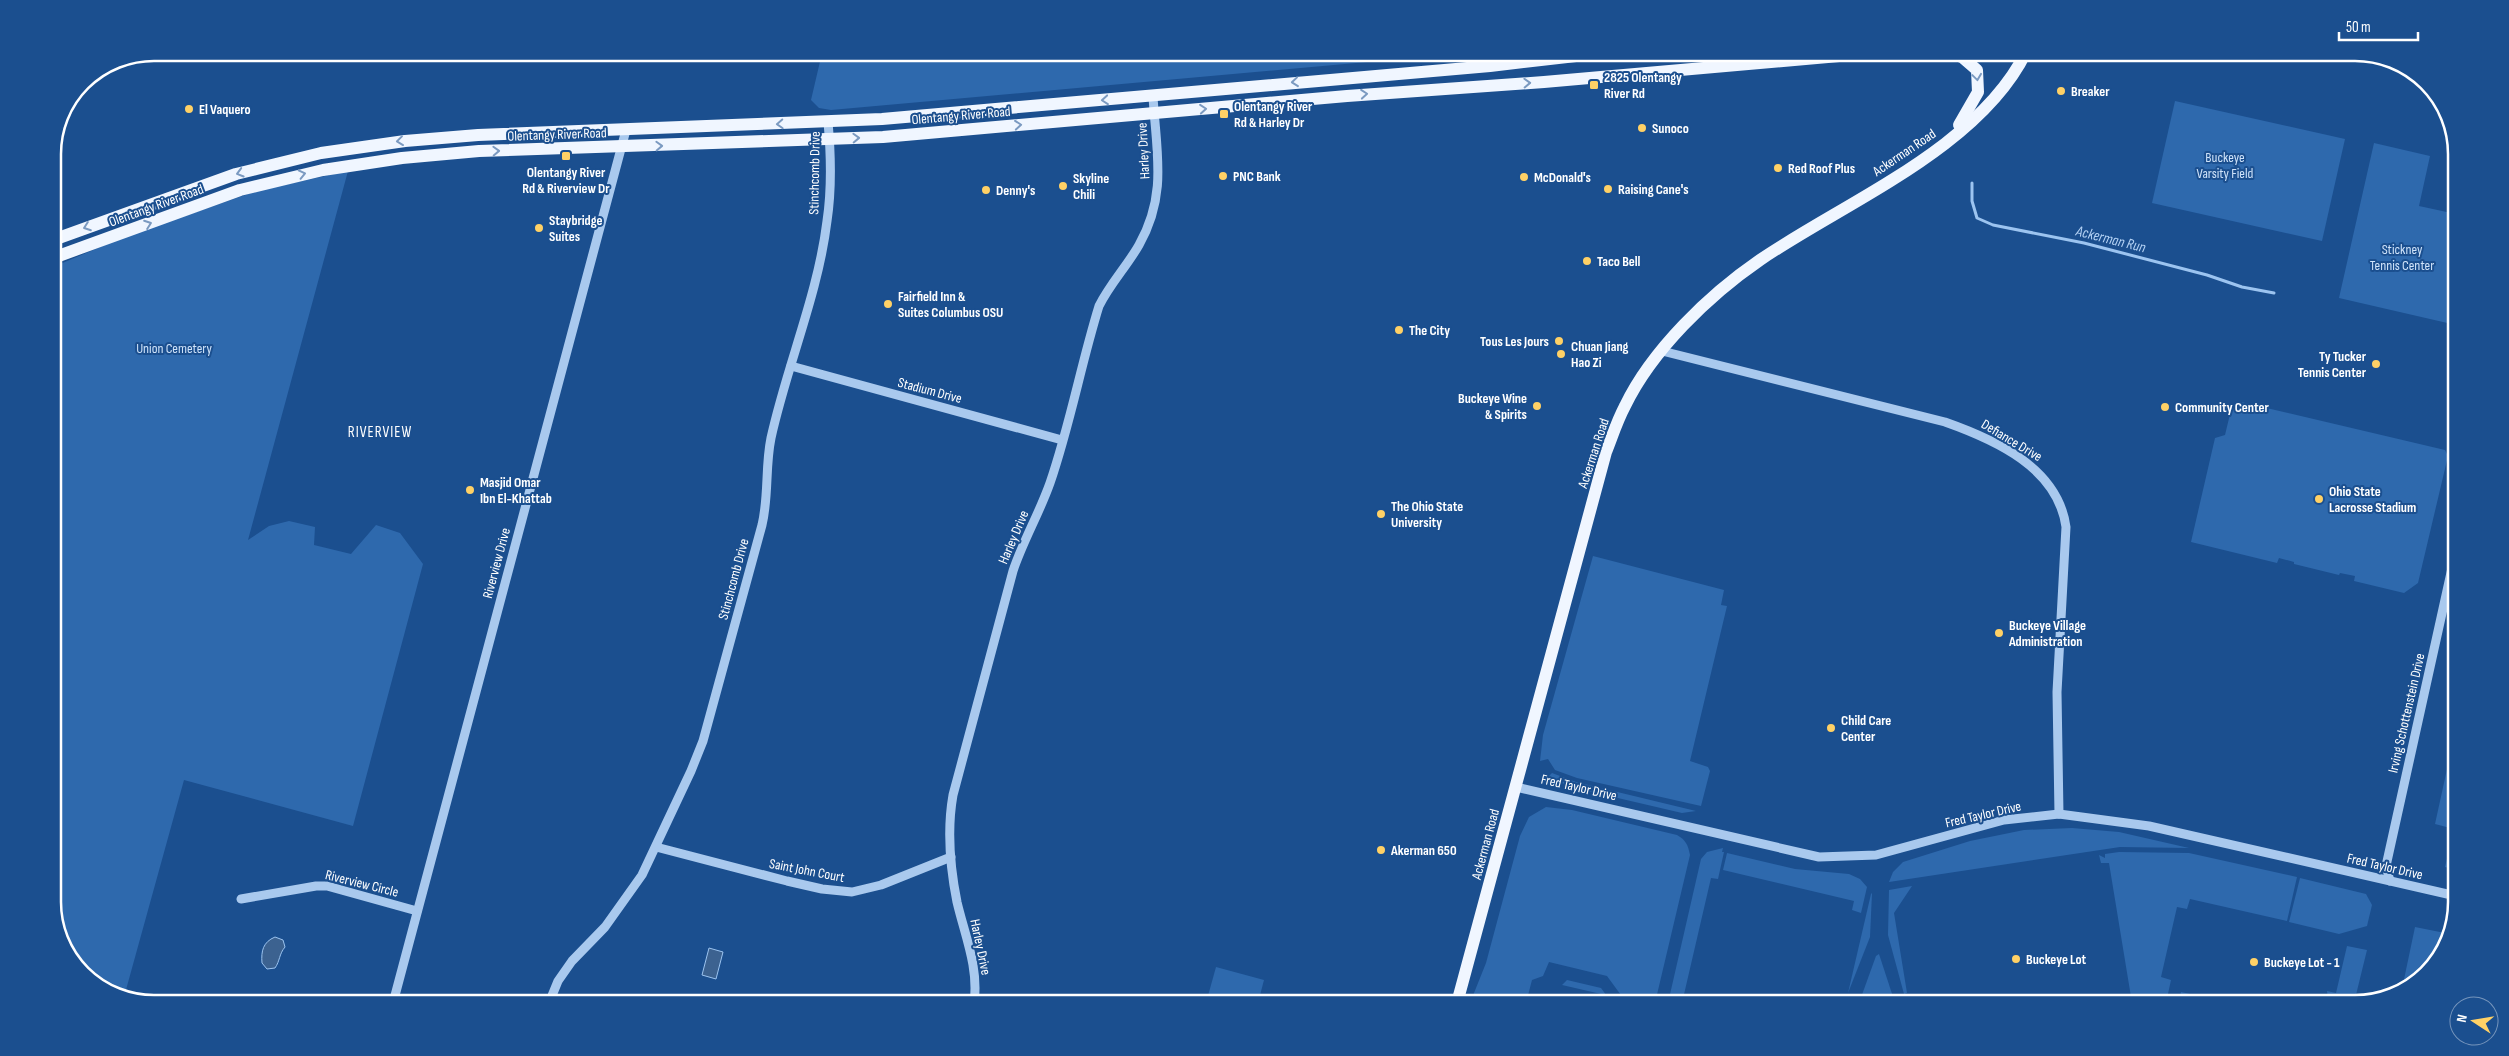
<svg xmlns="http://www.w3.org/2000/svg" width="2509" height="1056" font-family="'Sofia Sans Condensed',sans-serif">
	<rect width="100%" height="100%" fill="#1b4f8f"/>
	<g fill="#2e69ad">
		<polygon points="822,53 822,52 1467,53 831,110 819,108 811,100"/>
		<polygon points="2175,101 2345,139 2322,241 2152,203"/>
		<polygon points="2374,143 2430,156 2419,206 2456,214 2456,325 2339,298"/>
		<polygon points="348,171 248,540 269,526 289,521 315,527 314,545 351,554 376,525 400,533 423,564 353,826 184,780 124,997 116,996 73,963 53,908 53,267 124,237 257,191"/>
		<polygon points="2241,402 2445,450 2448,456 2418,583 2404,593 2354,581 2355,576 2340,573 2339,575 2294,564 2294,562 2279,558 2277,563 2191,542 2215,438 2225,435 2231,410"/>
		<polygon points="1593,556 1724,590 1721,605 1727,606 1690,761 1708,767 1710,771 1701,806 1577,778 1555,770 1548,759 1540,761 1543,735"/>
		<polygon points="2456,728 2456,870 2445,867 2454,829 2435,824"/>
		<polygon points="1552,773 1576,782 1696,811 1682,813 1575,788 1551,779 1548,777"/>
		<path d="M1546,807L1572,810L1677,835C1686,840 1688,845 1690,855L1655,1003H1629L1626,1002L1607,976L1549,962L1543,976L1532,980L1526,1003H1470L1486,963L1520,836L1529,817Z"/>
		<polygon points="2072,828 2119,832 2189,848 2120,847 1889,882 1893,872 1903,862 1970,841 2024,830"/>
		<polygon points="1723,848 1722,852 1724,852 1718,879 1711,878 1682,1003 1668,1003 1701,859 1707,852"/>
		<polygon points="2119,852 2189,853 2297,877 2287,921 2190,899 2187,909 2177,907 2161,977 2171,980 2166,1003 2132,1003 2109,863 2101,863 2099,855 2105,858 2105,854"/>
		<polygon points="1727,853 1795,869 1849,874 1860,879 1867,887 1861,913 1852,910 1854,901 1723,870"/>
		<polygon points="2300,878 2366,894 2372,905 2367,926 2339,934 2289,922"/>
		<polygon points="1912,886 1894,913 1907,993 1904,994 1888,935 1889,890"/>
		<polygon points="1872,893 1870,937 1848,993 1871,894"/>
		<polygon points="2415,927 2450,934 2449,940 2411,986 2402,989"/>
		<polygon points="2347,946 2367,950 2355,999 2352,1003 2333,1003 2328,999 2327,991 2336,993"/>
		<polygon points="1879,954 1895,1003 1859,1003 1876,956"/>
		<polygon points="1216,967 1264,980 1258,1003 1206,1003"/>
		<polygon points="1567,980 1601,988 1609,999 1605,998 1604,1003 1600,1003 1601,994 1562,985"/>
		<polygon points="2181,992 2231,1003 2178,1003"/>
		<polygon points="646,994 657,994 670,998 670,1003 634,1003 637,996"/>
	</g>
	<g fill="#3c6290" stroke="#9cc4f0">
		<path d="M275,937L283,940L285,947C279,954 280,961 275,968L267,969L262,963C261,951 263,942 275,937Z"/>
		<polygon points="709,948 723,952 716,979 702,975"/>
	</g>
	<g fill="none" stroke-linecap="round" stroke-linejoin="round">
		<polyline stroke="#9cc4f0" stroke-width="3" points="1972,183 1972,201 1977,218 1993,225 2084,243 2207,275 2242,287 2274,293"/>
		<g stroke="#a9c9ee" stroke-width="9">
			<path d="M1662,351L1945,422C1996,440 2058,468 2066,527L2057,692L2059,814"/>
			<polyline points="791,366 1062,440"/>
			<polyline points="1516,787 1819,857 1876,855 2004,820 2059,814 2149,826 2456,896"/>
			<polyline points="656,847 787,881 822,889 852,892 881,885 951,857"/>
			<polyline points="2390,881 2386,866 2456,550"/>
			<polyline points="241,899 316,886 327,886 417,911"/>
			<polyline points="393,1003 626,130"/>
			<path d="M549,1003L558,981L572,961L605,927L642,875L691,771L703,741L762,525C769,496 765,467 771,438C787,365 818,295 827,221C832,188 831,155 828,122"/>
			<path d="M974,1003C979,968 965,936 957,902C950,867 947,829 953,795L1013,571C1023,541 1039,514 1050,483C1070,425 1081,364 1099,306C1110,284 1127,266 1139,245C1168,194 1156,151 1153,96"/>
		</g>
		<g stroke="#f0f6ff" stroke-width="12">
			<polyline points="1941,52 1962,57 1977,70 1978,92 1959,125"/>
			<polyline points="53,240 236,174 321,153 405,141 478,135 882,119 1490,66 1611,52"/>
			<polyline points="53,258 240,190 323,170 402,158 479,151 883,137 1347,96 1544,82 1884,52"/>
			<path d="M1457,1003L1606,452C1612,437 1617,421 1625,406C1652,350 1709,295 1760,260C1845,202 1979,148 2026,52"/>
		</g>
	</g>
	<defs><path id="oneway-chevron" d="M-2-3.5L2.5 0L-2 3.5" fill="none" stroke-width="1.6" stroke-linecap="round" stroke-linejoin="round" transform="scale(1.25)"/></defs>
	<g stroke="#7b9ac1">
		<use href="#oneway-chevron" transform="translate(1977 77) rotate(82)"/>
		<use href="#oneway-chevron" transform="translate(1295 82) rotate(174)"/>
		<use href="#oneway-chevron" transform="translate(1527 83) rotate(-2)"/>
		<use href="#oneway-chevron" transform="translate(1364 94) rotate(-5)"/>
		<use href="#oneway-chevron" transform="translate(1105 100) rotate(175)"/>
		<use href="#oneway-chevron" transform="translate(1203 109) rotate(-5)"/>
		<use href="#oneway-chevron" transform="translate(780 124) rotate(177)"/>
		<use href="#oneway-chevron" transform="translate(1018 125) rotate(-5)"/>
		<use href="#oneway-chevron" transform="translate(856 138) rotate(-2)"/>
		<use href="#oneway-chevron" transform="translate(400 141) rotate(173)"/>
		<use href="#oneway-chevron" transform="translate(659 146) rotate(-2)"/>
		<use href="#oneway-chevron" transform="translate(496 151) rotate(-2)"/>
		<use href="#oneway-chevron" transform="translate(240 173) rotate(164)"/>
		<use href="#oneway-chevron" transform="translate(302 174) rotate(-13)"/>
		<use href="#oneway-chevron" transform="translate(148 224) rotate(-20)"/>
		<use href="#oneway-chevron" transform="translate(87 227) rotate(160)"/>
	</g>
	<g fill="#ffd166" stroke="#1b4f8f" stroke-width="2">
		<rect x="1589" y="80" width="10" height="10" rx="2.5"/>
		<circle cx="2061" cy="91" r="5"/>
		<circle cx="189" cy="109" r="5"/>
		<rect x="1219" y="109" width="10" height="10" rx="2.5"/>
		<circle cx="1642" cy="128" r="5"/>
		<rect x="561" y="151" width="10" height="10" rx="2.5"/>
		<circle cx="1778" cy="168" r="5"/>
		<circle cx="1223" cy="176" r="5"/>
		<circle cx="1524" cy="177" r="5"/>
		<circle cx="1063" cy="186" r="5"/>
		<circle cx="1608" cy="189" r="5"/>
		<circle cx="986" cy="190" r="5"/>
		<circle cx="539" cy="228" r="5"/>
		<circle cx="1587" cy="261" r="5"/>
		<circle cx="888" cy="304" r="5"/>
		<circle cx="1399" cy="330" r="5"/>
		<circle cx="1559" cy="341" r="5"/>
		<circle cx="1561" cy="354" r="5"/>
		<circle cx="2376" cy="364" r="5"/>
		<circle cx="1537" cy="406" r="5"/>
		<circle cx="2165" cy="407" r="5"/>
		<circle cx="470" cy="490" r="5"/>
		<circle cx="2319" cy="499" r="5"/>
		<circle cx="1381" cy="514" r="5"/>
		<circle cx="1999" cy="633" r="5"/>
		<circle cx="1831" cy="728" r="5"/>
		<circle cx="1381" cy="850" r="5"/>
		<circle cx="2016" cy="959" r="5"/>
		<circle cx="2254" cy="962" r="5"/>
	</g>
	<g text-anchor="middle" stroke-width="4" stroke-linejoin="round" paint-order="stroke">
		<g font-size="14" font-weight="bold" fill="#fff" stroke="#1b4f8f" text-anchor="start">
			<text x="1604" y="82">2825 Olentangy<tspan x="1604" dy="16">River Rd</tspan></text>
			<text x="2071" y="96">Breaker</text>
			<text x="1234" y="111">Olentangy River<tspan x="1234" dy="16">Rd &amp; Harley Dr</tspan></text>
			<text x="199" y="114">El Vaquero</text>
			<text x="1652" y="133">Sunoco</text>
			<text x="1788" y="173">Red Roof Plus</text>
			<text x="566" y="177" text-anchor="middle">Olentangy River<tspan x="566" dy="16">Rd &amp; Riverview Dr</tspan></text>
			<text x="1233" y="181">PNC Bank</text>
			<text x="1534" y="182">McDonald's</text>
			<text x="1073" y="183">Skyline<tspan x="1073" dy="16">Chili</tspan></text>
			<text x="1618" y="194">Raising Cane's</text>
			<text x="996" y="195">Denny's</text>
			<text x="549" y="225">Staybridge<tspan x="549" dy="16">Suites</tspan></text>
			<text x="1597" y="266">Taco Bell</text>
			<text x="898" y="301">Fairfield Inn &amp;<tspan x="898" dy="16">Suites Columbus OSU</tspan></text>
			<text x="1409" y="335">The City</text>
			<text x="1549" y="346" text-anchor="end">Tous Les Jours</text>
			<text x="1571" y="351">Chuan Jiang<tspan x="1571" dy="16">Hao Zi</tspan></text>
			<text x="2366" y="361" text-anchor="end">Ty Tucker<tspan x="2366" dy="16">Tennis Center</tspan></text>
			<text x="1527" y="403" text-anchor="end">Buckeye Wine<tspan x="1527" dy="16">&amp; Spirits</tspan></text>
			<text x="2175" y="412">Community Center</text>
			<text x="480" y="487">Masjid Omar<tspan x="480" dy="16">Ibn El-Khattab</tspan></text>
			<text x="2329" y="496">Ohio State<tspan x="2329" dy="16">Lacrosse Stadium</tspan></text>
			<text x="1391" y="511">The Ohio State<tspan x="1391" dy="16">University</tspan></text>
			<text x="2009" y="630">Buckeye Village<tspan x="2009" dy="16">Administration</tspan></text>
			<text x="1841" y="725">Child Care<tspan x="1841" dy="16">Center</tspan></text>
			<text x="1391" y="855">Akerman 650</text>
			<text x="2026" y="964">Buckeye Lot</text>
			<text x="2264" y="967">Buckeye Lot - 1</text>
		</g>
		<g font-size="14" fill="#fff" stroke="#1b4f8f">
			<text transform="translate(961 115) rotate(-5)" y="5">Olentangy River Road</text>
			<text transform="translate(557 134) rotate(-2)" y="5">Olentangy River Road</text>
			<text transform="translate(1143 151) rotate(-93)" y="5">Harley Drive</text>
			<text transform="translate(1904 152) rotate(-34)" y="5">Ackerman Road</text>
			<text transform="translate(814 173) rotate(-89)" y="5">Stinchcomb Drive</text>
			<text transform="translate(156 205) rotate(-20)" y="5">Olentangy River Road</text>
			<text transform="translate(930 390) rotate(15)" y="5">Stadium Drive</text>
			<text transform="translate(2012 440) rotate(31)" y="5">Defiance Drive</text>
			<text transform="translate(1593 453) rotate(-72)" y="5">Ackerman Road</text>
			<text transform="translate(1013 537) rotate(-67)" y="5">Harley Drive</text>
			<text transform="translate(496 563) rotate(-75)" y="5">Riverview Drive</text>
			<text transform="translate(733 579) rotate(-75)" y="5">Stinchcomb Drive</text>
			<text transform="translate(2406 713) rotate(-77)" y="5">Irving Schottenstein Drive</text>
			<text transform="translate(1579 787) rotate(13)" y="5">Fred Taylor Drive</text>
			<text transform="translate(1983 814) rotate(-13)" y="5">Fred Taylor Drive</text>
			<text transform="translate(1485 844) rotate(-75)" y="5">Ackerman Road</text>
			<text transform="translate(2385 866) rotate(13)" y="5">Fred Taylor Drive</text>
			<text transform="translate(807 870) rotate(11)" y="5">Saint John Court</text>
			<text transform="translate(362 883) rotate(14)" y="5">Riverview Circle</text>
			<text transform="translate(981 947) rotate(78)" y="5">Harley Drive</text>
		</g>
		<g font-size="14" fill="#cfe3fa" stroke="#1b4f8f">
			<text x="2225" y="162">Buckeye<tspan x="2225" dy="16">Varsity Field</tspan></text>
			<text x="2402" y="254">Stickney<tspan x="2402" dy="16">Tennis Center</tspan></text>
			<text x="174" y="353">Union Cemetery</text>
		</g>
		<g font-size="15" font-style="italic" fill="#b5d3f5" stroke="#1b4f8f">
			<text transform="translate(2111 239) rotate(14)" y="5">Ackerman Run</text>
		</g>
		<g font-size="15" letter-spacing="1" fill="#fff" stroke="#1b4f8f">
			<text x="380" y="437">RIVERVIEW</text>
		</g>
	</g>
	<path d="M0 0H2509V1056H0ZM154 61H2355A93 93 0 0 1 2448 154V902A93 93 0 0 1 2355 995H154A93 93 0 0 1 61 902V154A93 93 0 0 1 154 61Z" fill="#1b4f8f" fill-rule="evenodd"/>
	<path fill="none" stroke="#fff" stroke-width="2.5" d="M154 61H2355A93 93 0 0 1 2448 154V902A93 93 0 0 1 2355 995H154A93 93 0 0 1 61 902V154A93 93 0 0 1 154 61Z"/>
	<g transform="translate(2474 1021) rotate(282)"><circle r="24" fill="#1b4f8f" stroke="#7695bc"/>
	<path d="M0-4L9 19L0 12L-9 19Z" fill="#ffd166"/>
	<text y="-8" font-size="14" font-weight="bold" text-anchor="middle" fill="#ffffff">N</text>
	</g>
	<path d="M2339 32v8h79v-8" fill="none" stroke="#ffffff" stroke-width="2.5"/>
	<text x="2346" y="32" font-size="15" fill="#ffffff" stroke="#1b4f8f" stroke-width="4" paint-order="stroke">50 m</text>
</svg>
